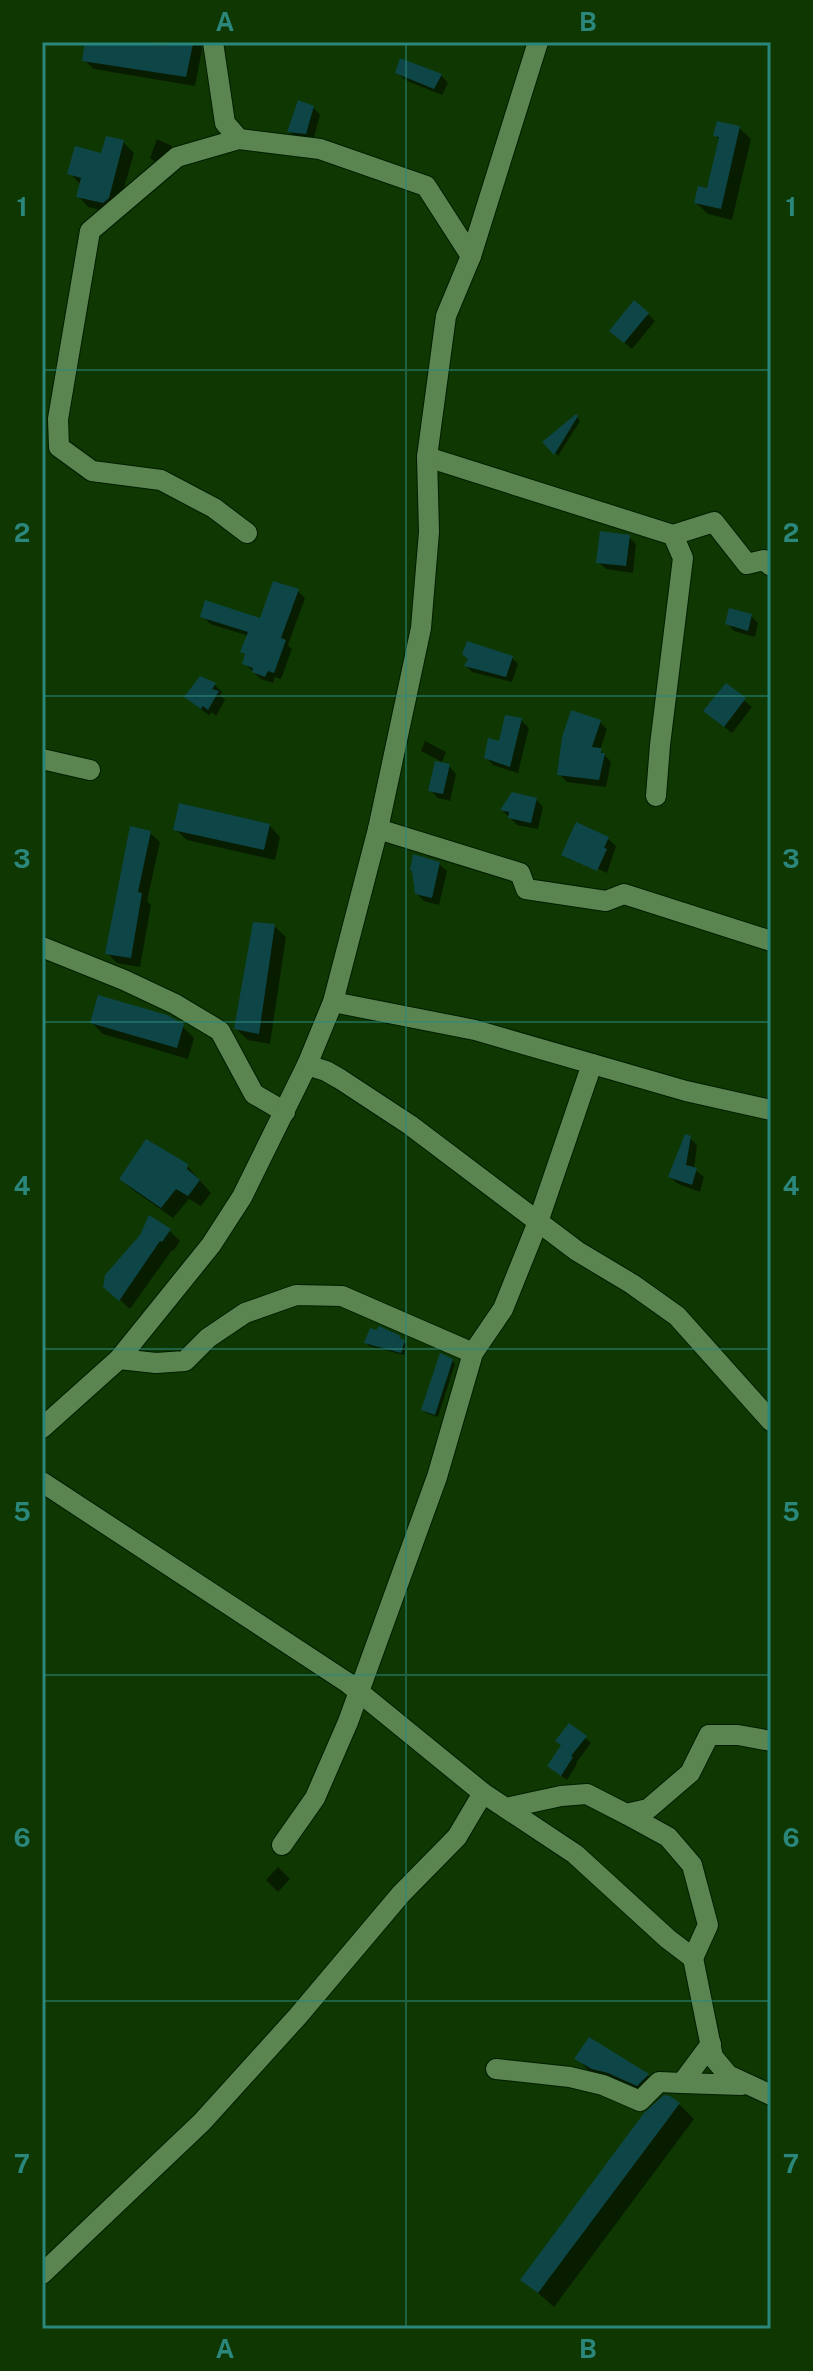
<svg xmlns="http://www.w3.org/2000/svg" width="813" height="2371" font-family="'Public Sans',sans-serif">
	<rect width="100%" height="100%" fill="#0f3701"/>
	<g fill="#0007">
		<polygon points="87,42 121,42 164,48 165,42 201,42 202,50 195,86 94,69 84,60"/>
		<polygon points="397,72 441,75 448,83 442,95 405,80"/>
		<polygon points="313,107 320,115 313,141 297,139 289,131"/>
		<polygon points="739,128 751,139 732,220 708,214 696,203 709,190 720,140 715,135"/>
		<polygon points="157,139 172,146 170,151 157,163 150,158"/>
		<polygon points="123,142 134,153 118,209 114,213 88,207 78,196 81,185 70,173"/>
		<polygon points="648,314 655,321 632,349 619,338"/>
		<polygon points="576,416 580,421 558,456 545,443"/>
		<polygon points="629,537 636,544 633,573 606,569 598,562"/>
		<polygon points="298,591 305,598 288,645 292,649 281,679 275,677 273,683 261,679 244,663 247,656 243,652 249,636 210,624 203,616 261,620"/>
		<polygon points="751,616 758,623 755,637 734,631 727,623"/>
		<polygon points="512,658 518,664 512,682 472,672 466,666"/>
		<polygon points="215,685 222,692 220,695 225,700 216,716 212,712 209,715 194,704"/>
		<polygon points="726,686 752,707 732,733 713,718"/>
		<polygon points="521,720 529,728 518,773 493,765 486,757"/>
		<polygon points="600,722 607,729 600,750 611,762 606,787 567,782 559,774"/>
		<polygon points="425,741 446,752 442,762 421,751"/>
		<polygon points="449,766 456,774 450,801 438,798 430,790"/>
		<polygon points="536,799 543,807 538,829 517,825 502,810"/>
		<polygon points="269,825 280,837 275,860 187,840 175,829"/>
		<polygon points="150,833 160,842 147,901 151,905 140,967 117,963 107,953"/>
		<polygon points="608,839 616,846 607,873 570,856 570,860 564,854"/>
		<polygon points="439,864 447,871 439,905 424,901 417,894"/>
		<polygon points="274,926 286,937 270,1044 248,1040 236,1029"/>
		<polygon points="92,1023 182,1026 194,1038 188,1059 103,1034"/>
		<polygon points="690,1138 697,1145 694,1169 704,1177 700,1192 678,1184 670,1177"/>
		<polygon points="187,1166 211,1193 201,1206 189,1199 173,1218 133,1190 122,1179"/>
		<polygon points="149,1218 170,1231 180,1241 173,1251 172,1250 130,1309 117,1297"/>
		<polygon points="377,1332 399,1337 407,1345 404,1355 369,1346 366,1343"/>
		<polygon points="452,1360 455,1364 438,1417 426,1413 423,1410"/>
		<polygon points="585,1738 591,1743 576,1763 577,1764 567,1780 555,1771"/>
		<polygon points="278,1867 290,1879 278,1892 266,1880"/>
		<polygon points="577,2058 648,2075 659,2086 649,2096 605,2080 588,2070"/>
		<polygon points="679,2104 694,2119 554,2307 522,2279"/>
	</g>
	<g fill="#0e4648">
		<polygon points="85,42 135,42 162,46 163,42 193,44 186,77 82,61"/>
		<polygon points="400,58 442,74 434,89 395,73"/>
		<polygon points="298,100 314,106 306,134 287,132"/>
		<polygon points="717,121 740,126 721,209 694,203 698,186 707,188 719,137 713,136"/>
		<polygon points="106,136 124,140 109,198 103,203 76,197 81,178 67,174 75,146 101,153"/>
		<polygon points="634,300 649,313 624,343 609,331"/>
		<polygon points="576,414 578,416 554,455 542,442"/>
		<polygon points="600,531 630,535 626,566 596,563"/>
		<polygon points="273,581 299,589 281,638 286,640 274,673 268,671 265,677 252,672 253,668 242,664 245,654 240,652 248,632 200,617 205,600 260,618"/>
		<polygon points="729,608 752,614 748,631 725,624"/>
		<polygon points="467,641 513,656 506,677 464,666 468,659 462,654"/>
		<polygon points="200,676 216,683 212,689 219,691 208,710 203,706 201,709 184,697"/>
		<polygon points="726,683 746,698 724,727 703,711"/>
		<polygon points="571,710 601,720 592,747 601,748 601,753 605,753 599,780 557,775 562,737"/>
		<polygon points="505,715 522,718 510,767 484,758 488,738 499,741"/>
		<polygon points="435,761 450,764 443,794 428,791"/>
		<polygon points="512,792 537,798 531,823 508,818 509,812 500,810"/>
		<polygon points="179,803 270,824 264,850 173,830"/>
		<polygon points="576,822 609,837 604,848 607,849 597,871 561,855"/>
		<polygon points="130,826 151,831 138,892 142,893 131,958 105,954"/>
		<polygon points="413,854 440,862 432,898 415,894 412,871 410,870"/>
		<polygon points="253,922 275,924 259,1034 234,1029"/>
		<polygon points="98,995 167,1015 184,1024 177,1048 90,1023"/>
		<polygon points="685,1134 691,1136 686,1165 697,1168 692,1185 668,1177"/>
		<polygon points="146,1139 188,1164 187,1169 200,1180 188,1196 176,1189 161,1208 119,1179"/>
		<polygon points="149,1215 171,1229 162,1242 160,1241 119,1301 103,1287 105,1275 140,1235"/>
		<polygon points="379,1326 401,1336 399,1338 405,1340 401,1353 364,1343 370,1328 376,1330"/>
		<polygon points="440,1353 453,1359 435,1415 421,1410"/>
		<polygon points="569,1723 587,1736 571,1756 573,1757 561,1776 547,1766 561,1745 555,1741"/>
		<polygon points="589,2037 649,2074 637,2086 608,2073 592,2069 574,2059"/>
		<polygon points="664,2095 670,2096 680,2103 538,2293 520,2280 644,2113"/>
	</g>
	<g fill="none" stroke-linecap="round" stroke-linejoin="round">
		<defs>
			<g id="minor">
				<polyline points="213,42 225,123 239,139"/>
				<polyline points="427,457 673,535 714,522 747,564 764,560 771,566"/>
				<polyline points="247,533 214,508 161,480 92,471 59,447 58,419 90,231 177,157 239,139 320,149 426,186 471,256"/>
				<polyline points="42,759 90,770"/>
				<polyline points="656,796 660,745 683,558 673,535"/>
				<polyline points="378,829 520,873 526,889 606,901 624,894 771,941"/>
				<polyline points="42,947 124,980 175,1004 220,1031 254,1094 285,1112"/>
				<polyline points="333,1002 475,1030 686,1091 771,1110"/>
				<polyline points="307,1065 326,1071 340,1079 410,1125 577,1251 632,1284 677,1316 771,1421"/>
				<polyline points="119,1359 156,1363 185,1361 208,1338 245,1313 296,1295 342,1296 473,1353"/>
				<polyline points="42,1428 119,1359 211,1245 242,1197 307,1065 333,1002 378,829 421,628 429,532 427,457 446,316 471,256 538,42"/>
				<polyline points="42,1482 348,1683 483,1793 575,1854 668,1939 693,1958 713,2057 728,2075 771,2095"/>
				<polyline points="506,1808 561,1796 587,1794 626,1814 648,1809 690,1773 709,1735 738,1735 771,1741"/>
				<polyline points="626,1814 668,1837 692,1865 708,1925 693,1958"/>
				<polyline points="282,1845 315,1798 348,1722 437,1477 473,1353 503,1309 538,1222 592,1064"/>
				<polyline points="496,2069 570,2077 603,2085 640,2101 659,2082 682,2083 711,2044"/>
				<polyline points="682,2083 742,2085"/>
				<polyline points="42,2274 202,2122 298,2016 401,1894 457,1837 483,1793"/>
			</g>
		</defs>
		<use href="#minor" stroke="#011d00" stroke-width="22"/>
		<use href="#minor" stroke="#5b8550" stroke-width="20"/>
	</g>
	<path fill="none" stroke="#2b867b" stroke-width="2" stroke-opacity="0.55" d="M406,42V2329M42,370H771M42,696H771M42,1022H771M42,1349H771M42,1675H771M42,2001H771"/>
	<rect width="813" height="2371" fill="none" stroke="#0f3701" stroke-width="88"/>
	<rect x="44" y="44" width="725" height="2283" fill="none" stroke="#2b867b" stroke-width="3"/>
	<g font-size="26" text-anchor="middle" font-weight="bold" fill="#2b867b">
		<text x="225" y="31">A</text>
		<text x="588" y="31">B</text>
		<text x="22" y="216">1</text>
		<text x="791" y="216">1</text>
		<text x="22" y="542">2</text>
		<text x="791" y="542">2</text>
		<text x="22" y="868">3</text>
		<text x="791" y="868">3</text>
		<text x="22" y="1195">4</text>
		<text x="791" y="1195">4</text>
		<text x="22" y="1521">5</text>
		<text x="791" y="1521">5</text>
		<text x="22" y="1847">6</text>
		<text x="791" y="1847">6</text>
		<text x="22" y="2173">7</text>
		<text x="791" y="2173">7</text>
		<text x="225" y="2358">A</text>
		<text x="588" y="2358">B</text>
	</g>
</svg>
